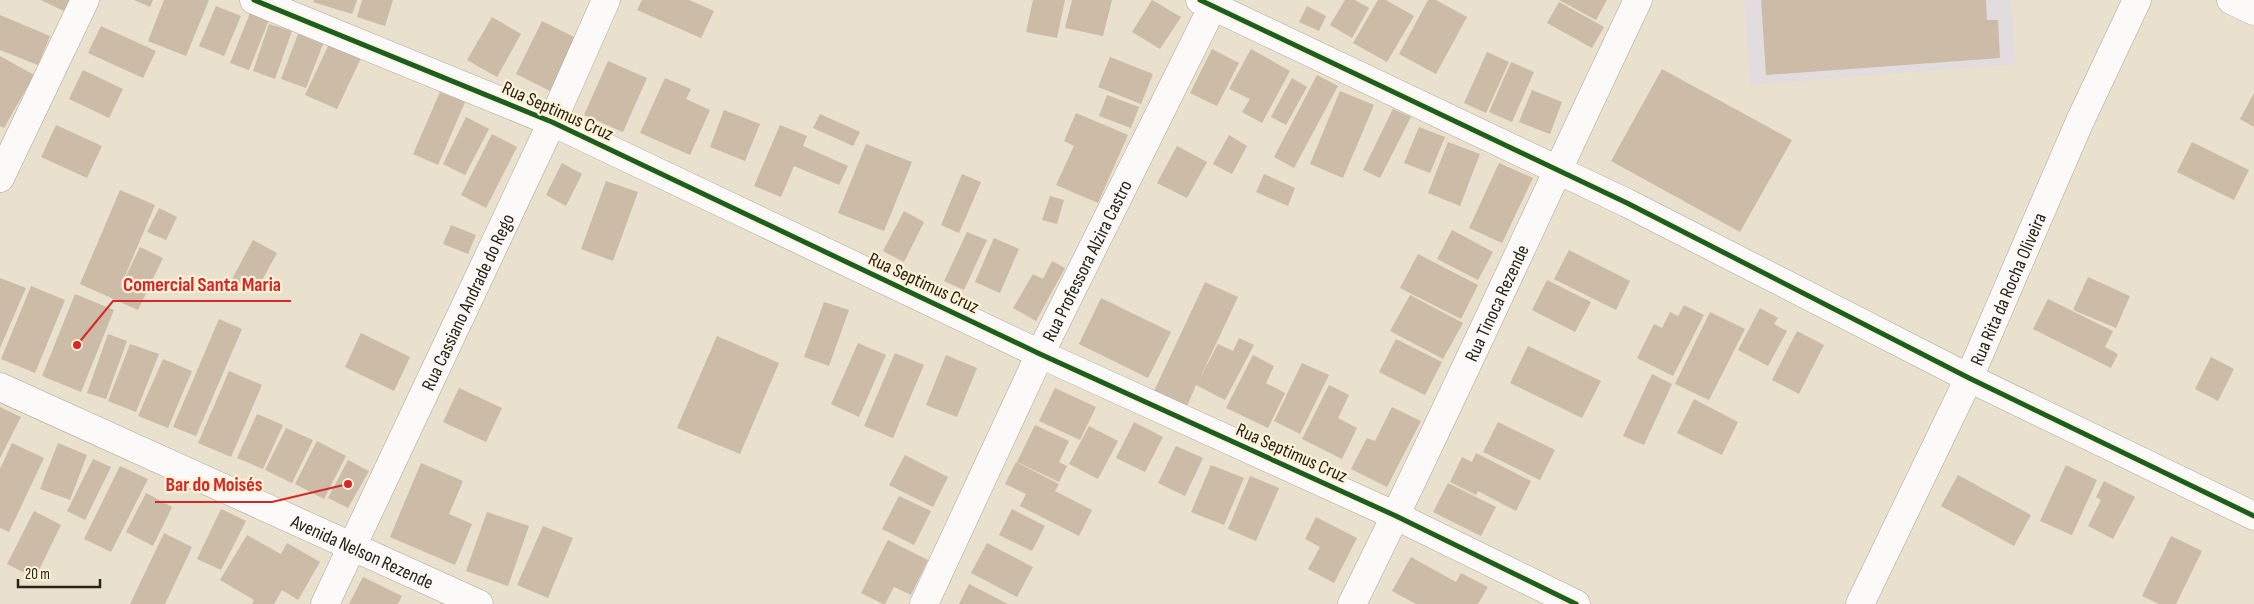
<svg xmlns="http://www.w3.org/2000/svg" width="2254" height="604" font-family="'Sofia Sans Condensed',sans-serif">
	<rect width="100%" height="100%" fill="#e9e0cd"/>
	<polygon fill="#e2dcdf" points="1744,0 2011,0 2016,64 1750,85"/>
	<g fill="#cbbba7">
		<polygon points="41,0 72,0 66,12"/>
		<polygon points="134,0 153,0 150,7"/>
		<polygon points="164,0 209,0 186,56 148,41"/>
		<polygon points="314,0 357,0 352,14 313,2"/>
		<polygon points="362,0 393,0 385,26 357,17"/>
		<polygon points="642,0 689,0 714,11 701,38 637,10"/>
		<polygon points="1033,0 1065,0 1057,38 1026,32"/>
		<polygon points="1072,0 1112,0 1103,36 1065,28"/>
		<polygon points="1152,0 1181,17 1160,49 1132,32"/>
		<polygon points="1345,0 1355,0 1369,8 1352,38 1330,25"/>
		<polygon points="1378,0 1386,0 1414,16 1387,62 1353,43"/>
		<polygon points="1428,0 1436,0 1467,17 1436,74 1399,54"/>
		<polygon points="1559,0 1607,0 1596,20"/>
		<polygon points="1761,0 1986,0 1987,20 1998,20 2000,58 1766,75"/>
		<polygon points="1559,2 1604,27 1592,48 1547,23"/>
		<polygon points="216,6 241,16 224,56 199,46"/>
		<polygon points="1307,6 1326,16 1319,31 1299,22"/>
		<polygon points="250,13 269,20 249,70 230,63"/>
		<polygon points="0,15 50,36 38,65 0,50"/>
		<polygon points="492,17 521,34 497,77 467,60"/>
		<polygon points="542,21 576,38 550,91 516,74"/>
		<polygon points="269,24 292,31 275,79 253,71"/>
		<polygon points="101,26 156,51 143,78 88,53"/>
		<polygon points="298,34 323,44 306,88 281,79"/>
		<polygon points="329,44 361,58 337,109 305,95"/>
		<polygon points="1212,49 1239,63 1217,106 1190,93"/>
		<polygon points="1251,49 1290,71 1262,123 1242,112 1250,99 1229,89"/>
		<polygon points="1487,52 1509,62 1486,113 1464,103"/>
		<polygon points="0,56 34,75 4,128 0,126"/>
		<polygon points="1110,57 1153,74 1141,104 1098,87"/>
		<polygon points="608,61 647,78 623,132 584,115"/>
		<polygon points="1511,62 1534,72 1512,122 1489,112"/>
		<polygon points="1662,69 1792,140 1740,232 1611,161"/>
		<polygon points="83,70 123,89 109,118 69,99"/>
		<polygon points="1317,75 1338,86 1294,168 1274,157"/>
		<polygon points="665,78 691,89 686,99 710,110 690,155 640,133"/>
		<polygon points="1292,78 1307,87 1286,125 1271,117"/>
		<polygon points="1532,90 1562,102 1550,134 1519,122"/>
		<polygon points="1340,91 1374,105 1343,178 1310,164"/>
		<polygon points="440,92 465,102 438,165 413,154"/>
		<polygon points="2254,93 2254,127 2240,119"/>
		<polygon points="1107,95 1139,107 1131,128 1099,116"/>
		<polygon points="1393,109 1411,117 1380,178 1363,170"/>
		<polygon points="724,110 760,124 745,161 710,147"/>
		<polygon points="1076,113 1128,135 1098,203 1056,185 1074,146 1064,141"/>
		<polygon points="820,114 860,132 853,146 813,128"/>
		<polygon points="466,117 489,129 465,175 443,164"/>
		<polygon points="56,125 102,146 87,178 41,157"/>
		<polygon points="780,125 807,136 803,146 848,166 839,185 794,166 781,197 754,186"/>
		<polygon points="1419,127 1445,137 1430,173 1404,163"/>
		<polygon points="492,134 517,147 486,208 461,195"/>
		<polygon points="1229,135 1247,146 1232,174 1213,164"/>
		<polygon points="1448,142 1480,154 1460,206 1428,193"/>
		<polygon points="2192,142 2249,170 2234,200 2177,172"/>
		<polygon points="866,144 912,162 884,231 838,213"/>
		<polygon points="1177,146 1207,162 1187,198 1157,183"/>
		<polygon points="562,163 582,174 566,206 546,195"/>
		<polygon points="1499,163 1533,178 1502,243 1469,228"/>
		<polygon points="962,174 981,182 959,233 941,225"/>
		<polygon points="1264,174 1295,188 1288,206 1256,192"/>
		<polygon points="606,181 638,192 613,261 581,249"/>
		<polygon points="120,190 155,205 119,290 140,247 163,258 138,310 80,284"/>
		<polygon points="1050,196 1064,200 1057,224 1042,220"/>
		<polygon points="159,208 177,217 166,240 147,232"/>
		<polygon points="904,211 924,222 904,262 883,251"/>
		<polygon points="451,225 476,235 468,254 443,244"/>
		<polygon points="1452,230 1493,252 1478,280 1437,259"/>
		<polygon points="967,232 987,240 964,290 944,281"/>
		<polygon points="994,238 1019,249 1000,293 975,282"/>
		<polygon points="253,240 277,253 256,291 232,279"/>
		<polygon points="1569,250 1630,281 1616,310 1554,279"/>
		<polygon points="1418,254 1478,285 1461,319 1400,288"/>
		<polygon points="1052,261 1065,268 1036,321 1013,308 1033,274 1043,279"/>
		<polygon points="2088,277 2130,296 2116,328 2073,310"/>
		<polygon points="0,278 26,288 0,348"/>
		<polygon points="1547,280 1591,302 1575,332 1532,310"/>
		<polygon points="1205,282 1238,297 1199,380 1218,344 1233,351 1239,338 1254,345 1225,400 1196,385 1187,406 1154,391"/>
		<polygon points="31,286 65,300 35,373 1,359"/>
		<polygon points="75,294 114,310 81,392 42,376"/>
		<polygon points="1410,295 1463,323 1443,359 1390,331"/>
		<polygon points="1101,298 1171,332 1148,378 1079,344"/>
		<polygon points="2048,299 2113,331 2105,347 2118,354 2111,368 2033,329"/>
		<polygon points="824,302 849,310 829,366 804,357"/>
		<polygon points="1684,305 1704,315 1673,376 1637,358 1654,324 1662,328 1670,312 1678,316"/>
		<polygon points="1760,308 1778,318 1774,324 1787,331 1768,366 1738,350"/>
		<polygon points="1710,312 1745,329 1709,400 1675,384"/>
		<polygon points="219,319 242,329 196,436 173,427"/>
		<polygon points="1797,331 1824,345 1799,394 1772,380"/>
		<polygon points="361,333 410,357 394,391 345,367"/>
		<polygon points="108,334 127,341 106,399 87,393"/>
		<polygon points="717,336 779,363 740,454 677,428"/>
		<polygon points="1396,339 1442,362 1425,395 1379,372"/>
		<polygon points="858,343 886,355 859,417 831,404"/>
		<polygon points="130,344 159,354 136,412 108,401"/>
		<polygon points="1528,346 1601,381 1582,418 1510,383"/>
		<polygon points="895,353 924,365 893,438 864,426"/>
		<polygon points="946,355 977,368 957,417 926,405"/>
		<polygon points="1253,355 1274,366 1266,383 1285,393 1268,428 1226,408"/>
		<polygon points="2211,357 2234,369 2218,401 2195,389"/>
		<polygon points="163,359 192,371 168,428 138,416"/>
		<polygon points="1302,363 1329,375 1300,434 1274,421"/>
		<polygon points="229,371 262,385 231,457 198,443"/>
		<polygon points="1652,374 1672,384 1644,445 1623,436"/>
		<polygon points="1329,385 1349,395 1338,418 1357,428 1342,459 1302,439"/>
		<polygon points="459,388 502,408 486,442 443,422"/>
		<polygon points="1055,388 1096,407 1080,440 1039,421"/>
		<polygon points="1694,399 1738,422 1722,455 1677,433"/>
		<polygon points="0,407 21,417 0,458"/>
		<polygon points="1392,407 1421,421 1387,487 1351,469 1367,438 1375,441"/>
		<polygon points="257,414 283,425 263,469 237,458"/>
		<polygon points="1134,422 1163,437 1145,472 1116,458"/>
		<polygon points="1498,422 1555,450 1540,480 1483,452"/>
		<polygon points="1035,425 1069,441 1059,462 1067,466 1059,482 1017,462"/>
		<polygon points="1089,426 1118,441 1098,479 1069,464"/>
		<polygon points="286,428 313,440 292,483 265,470"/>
		<polygon points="317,441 346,456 324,499 295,484"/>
		<polygon points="12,443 44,458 9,532 0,528 0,469"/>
		<polygon points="58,443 87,455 70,500 40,489"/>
		<polygon points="1176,446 1203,458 1185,496 1158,483"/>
		<polygon points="1476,453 1531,481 1516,511 1478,491 1476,495 1450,482 1462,457 1472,462"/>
		<polygon points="905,455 948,477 933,507 889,485"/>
		<polygon points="93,459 111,467 85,520 67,511"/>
		<polygon points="348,460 369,471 348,508 328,498"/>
		<polygon points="1016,462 1059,484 1055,491 1092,510 1079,536 1020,506 1026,494 1005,484"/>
		<polygon points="421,463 463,481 449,514 472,524 455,565 390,537"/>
		<polygon points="1211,465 1244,478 1224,525 1191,512"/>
		<polygon points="2066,465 2097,480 2072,535 2040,521"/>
		<polygon points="120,466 148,479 111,552 84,539"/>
		<polygon points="1958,475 2031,515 2014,546 1941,506"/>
		<polygon points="1250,476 1279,488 1256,541 1228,529"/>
		<polygon points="2104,481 2135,497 2113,539 2088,526 2101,500 2096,497"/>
		<polygon points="1448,483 1496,507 1481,536 1433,512"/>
		<polygon points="146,493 172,507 153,546 126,532"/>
		<polygon points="899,496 931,511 914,545 882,529"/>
		<polygon points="221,509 246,521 221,570 197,559"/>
		<polygon points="1012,509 1045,526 1032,551 999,535"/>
		<polygon points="34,511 61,525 35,578 7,564"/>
		<polygon points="487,512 529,526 508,586 466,571"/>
		<polygon points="1316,517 1357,538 1334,583 1308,569 1320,547 1305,539"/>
		<polygon points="543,526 573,538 548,598 517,585"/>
		<polygon points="164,533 192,547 165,604 130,604"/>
		<polygon points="247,535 281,554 287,543 320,562 298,600 282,590 274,604 252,604 254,600 220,580"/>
		<polygon points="2171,536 2202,551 2176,604 2159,604 2142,596"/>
		<polygon points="888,540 928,560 911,595 894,587 885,604 883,604 861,593"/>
		<polygon points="987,543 1033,567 1017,597 971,573"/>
		<polygon points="1411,557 1456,582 1461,573 1488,587 1478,604 1416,604 1392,591"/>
		<polygon points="363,577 402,596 398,604 349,604"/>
		<polygon points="969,584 1008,604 959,604"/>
	</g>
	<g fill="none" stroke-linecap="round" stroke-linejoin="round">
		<defs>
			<g id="minor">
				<polyline points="254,0 552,122 1040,354 1396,516 1576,604"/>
				<polyline points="1200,0 1627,203 1969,378 2254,516"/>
				<polyline points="2231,0 2254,11"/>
				<polyline points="0,178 85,0"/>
				<path id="s1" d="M325,604L552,122L606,0"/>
				<path id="s2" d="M924,604L1040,354L1216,0"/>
				<path id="s3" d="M1352,604C1451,405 1542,201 1638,0"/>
				<path id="s4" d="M1860,604L1969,378L2080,121L2137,0"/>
			</g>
			<g id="major">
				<path id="s5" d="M0,387L479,604"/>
			</g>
		</defs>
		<use href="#minor" stroke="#aca697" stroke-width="29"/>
		<use href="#major" stroke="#aca697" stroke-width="29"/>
		<use href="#minor" stroke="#fcfaf8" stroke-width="28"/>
		<use href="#major" stroke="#fcfaf8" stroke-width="28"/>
		<defs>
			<g id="cycleway">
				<polyline points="254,0 552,122 1040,354 1396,516 1576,604"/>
				<polyline points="1200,0 1627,203 1969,378 2254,516"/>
			</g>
		</defs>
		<use href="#cycleway" stroke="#fff2d6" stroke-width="8"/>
		<use href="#cycleway" stroke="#1b5e20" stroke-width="5"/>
	</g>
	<g text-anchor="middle" stroke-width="4.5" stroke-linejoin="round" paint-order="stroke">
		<g font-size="19" fill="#2a2417" stroke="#fff2d6">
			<text transform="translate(558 110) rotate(24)" y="7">Rua Septimus Cruz</text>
			<text dy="7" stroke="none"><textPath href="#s2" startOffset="380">Rua Professora Alzira Castro</textPath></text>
			<text transform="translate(924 282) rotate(25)" y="7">Rua Septimus Cruz</text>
			<text dy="7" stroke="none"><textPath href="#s4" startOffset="348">Rua Rita da Rocha Oliveira</textPath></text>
			<text dy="7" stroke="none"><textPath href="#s3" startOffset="334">Rua Tinoca Rezende</textPath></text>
			<text dy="7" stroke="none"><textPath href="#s1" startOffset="334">Rua Cassiano Andrade do Rego</textPath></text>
			<text transform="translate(1292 452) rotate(24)" y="7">Rua Septimus Cruz</text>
			<text dy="7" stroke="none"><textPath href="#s5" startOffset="398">Avenida Nelson Rezende</textPath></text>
		</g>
	</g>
	<path fill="none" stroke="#d62828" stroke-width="2" d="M77 345L113 301H291M348 484L272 502H155"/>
	<g fill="#d62828" stroke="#fff2d6" stroke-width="2">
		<circle cx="77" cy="345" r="5"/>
		<circle cx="348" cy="484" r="5"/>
	</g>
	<g font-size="20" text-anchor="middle" font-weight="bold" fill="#d62828" stroke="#fff2d6" stroke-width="4.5" stroke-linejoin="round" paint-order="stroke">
		<text x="202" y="291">Comercial Santa Maria</text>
		<text x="214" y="491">Bar do Moisés</text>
	</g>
	<path d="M18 579v8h82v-8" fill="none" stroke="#2a2417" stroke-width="2.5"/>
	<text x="25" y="579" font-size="15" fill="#2a2417" stroke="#fff2d6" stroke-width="4" paint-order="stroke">20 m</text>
</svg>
